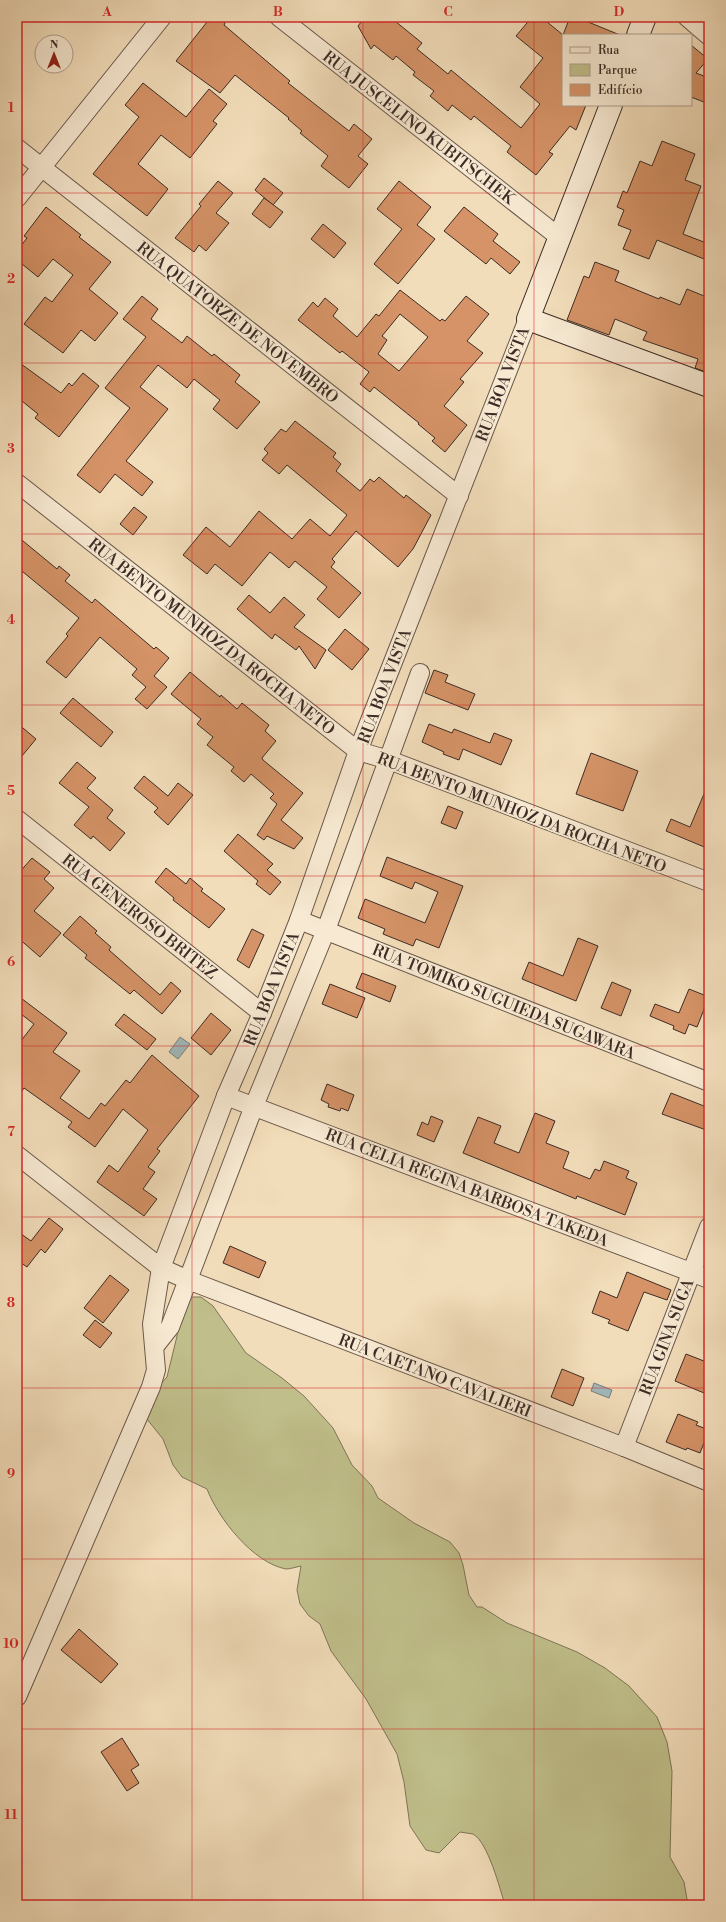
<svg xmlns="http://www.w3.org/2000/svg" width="726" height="1922" font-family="'Libre Bodoni',serif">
	<rect width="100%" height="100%" fill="#f2ddba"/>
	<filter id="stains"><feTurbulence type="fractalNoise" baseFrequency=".005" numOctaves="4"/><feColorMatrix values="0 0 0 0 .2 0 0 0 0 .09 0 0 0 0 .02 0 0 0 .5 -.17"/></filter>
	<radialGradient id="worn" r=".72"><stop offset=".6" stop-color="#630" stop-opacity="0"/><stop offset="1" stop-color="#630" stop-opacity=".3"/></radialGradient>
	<path fill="#c0bf8b" stroke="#7e7658" d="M187,1297H201L213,1306L246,1353L282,1378L304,1396L324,1418L333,1428L352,1465L372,1486L378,1498L414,1523L450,1542L459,1553L463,1565L469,1595L477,1607H482L507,1623L577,1652L605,1668L629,1686L657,1717L667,1742L672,1771L670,1857L684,1882L688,1905H505C500,1889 488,1842 473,1834C469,1833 464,1833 460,1832L439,1853L426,1850L410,1826L404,1782L397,1754L366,1699L331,1651L320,1624L309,1616L300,1604L297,1590L301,1566C296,1567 290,1569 286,1569C253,1563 218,1518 207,1489L182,1477L173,1465L163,1439L146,1418L157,1388L167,1377L177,1336L179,1309Z"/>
	<g fill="#a0b9bb" stroke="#78817f">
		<polygon points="180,1037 190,1044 178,1059 169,1052"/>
		<polygon points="594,1383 612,1390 609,1398 591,1391"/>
	</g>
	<g fill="#d59367" stroke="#3d2c26" fill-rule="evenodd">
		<polygon points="211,17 217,17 225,23 224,25 290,81 288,83 349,131 354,124 372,139 358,156 368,164 349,188 321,166 328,156 300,133 302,131 288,119 289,118 235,75 220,93 176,61"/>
		<polygon points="365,17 390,17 422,43 417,49 448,74 451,70 521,128 540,104 520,87 543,58 516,36 532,17 541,17 563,35 563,105 586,105 576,130 570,126 549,152 553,154 536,175 507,152 511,146 474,116 471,120 452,105 448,111 430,96 434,91 413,75 415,72 396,56 393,60 374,45 371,49 358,26"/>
		<polygon points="570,17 576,17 620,35 563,35"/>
		<polygon points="691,45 708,59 696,73 709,78 709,104 691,97"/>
		<polygon points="143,83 186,117 209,89 227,104 213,121 217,124 190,158 161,135 138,164 168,189 147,216 93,174 139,117 125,105"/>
		<polygon points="662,141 695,154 685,180 701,186 683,234 709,244 709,261 657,240 649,259 623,249 631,230 618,225 624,210 617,207 623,191 627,193 640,161 652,166"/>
		<polygon points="264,178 283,193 273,205 255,190"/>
		<polygon points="218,181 233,193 216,213 229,223 206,251 199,245 194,252 175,238 201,206 199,204"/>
		<polygon points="399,181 431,207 417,225 435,239 398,284 374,264 402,229 377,209"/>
		<polygon points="264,198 283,212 270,228 252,214"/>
		<polygon points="46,207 81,235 79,237 111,262 89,289 118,313 95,341 81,330 63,353 24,324 45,297 52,302 73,275 53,259 38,277 17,260 17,251 27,238 24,236"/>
		<polygon points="464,207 498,234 493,241 520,262 510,274 491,258 486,264 444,231"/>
		<polygon points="323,224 346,243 334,258 311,239"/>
		<polygon points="595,262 619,271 615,281 659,299 660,297 680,305 687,289 709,298 709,373 695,368 698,359 643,340 647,332 615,319 609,335 567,320 584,276 589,278"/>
		<path d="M400,290L440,321L442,319L445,321L466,296L489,314L467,341L483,353L460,379L464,382L444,406L467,425L445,452L432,441L435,438L418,424L419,423L374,387L370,392L360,384L369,372L342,351L340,353L298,320L313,302L318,307L325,298L338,309L333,316L357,337L376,314L379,316ZM400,314L428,337L399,371L378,354L387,340L382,336Z"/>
		<polygon points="142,296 158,309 151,319 182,343 187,336 212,356 214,354 240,375 235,382 260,402 237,429 213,409 220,400 194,379 187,388 158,365 140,387 168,409 126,461 153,482 142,496 115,474 100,493 77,475 130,408 105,388 146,337 123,319"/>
		<polygon points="17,361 61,393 69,383 72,386 83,373 99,386 59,437 35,418 38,414 17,397"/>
		<polygon points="295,421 336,453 333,457 341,464 336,471 360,491 370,479 374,482 379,477 404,498 406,495 431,515 413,549 398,567 356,531 332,559 335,562 331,567 361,593 339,618 317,599 327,587 295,561 289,568 270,552 242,586 215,564 207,574 183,555 206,527 230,547 259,511 292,539 310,519 330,536 347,515 287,465 279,474 262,460 268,453 264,449 281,429 286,432"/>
		<polygon points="134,507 147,517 133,535 120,524"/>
		<polygon points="17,536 57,569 59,566 70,575 65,581 92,603 95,599 154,649 156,647 169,658 154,676 167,687 147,709 135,699 146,687 132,675 137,669 100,637 66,678 46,662 68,636 66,634 79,618 17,567"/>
		<polygon points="249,595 270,613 284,597 305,615 294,627 326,650 315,669 299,646 296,650 275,634 272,639 237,609"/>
		<polygon points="345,629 369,649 352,670 328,650"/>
		<polygon points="434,670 448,675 445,682 475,694 468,710 425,693"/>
		<polygon points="190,672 220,697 221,695 237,709 242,703 269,725 265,731 276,741 262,758 263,760 303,793 281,820 303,838 294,849 267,836 264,840 257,835 277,804 270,798 274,794 251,774 244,782 231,771 234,767 207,745 213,737 197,724 201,719 171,694"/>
		<polygon points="73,698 113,732 101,747 60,713"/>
		<polygon points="17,723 36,739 17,762"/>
		<polygon points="429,724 452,733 454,729 490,743 494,733 512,740 501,765 463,749 459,760 443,754 444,752 422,742"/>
		<polygon points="591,753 638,771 623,811 576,794"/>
		<polygon points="77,762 96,778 87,788 113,810 107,818 125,833 110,851 93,836 91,839 74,825 89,807 59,783"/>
		<polygon points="144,776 168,796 178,783 193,795 168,825 154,812 158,808 134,788"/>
		<polygon points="709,782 709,849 666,831 671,819 690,827"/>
		<polygon points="448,806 463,812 456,829 441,823"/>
		<polygon points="238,834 273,864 267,870 281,882 270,895 256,884 258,881 224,851"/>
		<polygon points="387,857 463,886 439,948 416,939 413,946 383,934 385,929 358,918 365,899 425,923 438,892 415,882 412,889 380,876"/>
		<polygon points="32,858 50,872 44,879 54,888 34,911 61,933 40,957 17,937 17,875"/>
		<polygon points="166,868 186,884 190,878 203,889 201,891 225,909 209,928 173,900 174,898 155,882"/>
		<polygon points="80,916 97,931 95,933 111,947 109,950 160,995 171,982 181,991 162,1014 134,990 130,994 85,958 87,955 63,935"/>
		<polygon points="252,929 264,935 249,968 237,960"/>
		<polygon points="578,938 598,946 576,1001 522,979 529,962 563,976"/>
		<polygon points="362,973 396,986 390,1002 356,988"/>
		<polygon points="612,982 631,990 621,1016 601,1008"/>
		<polygon points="330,984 365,998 357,1018 322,1004"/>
		<polygon points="689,989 709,997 697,1027 689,1024 685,1034 673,1029 674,1026 650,1016 655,1004 679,1013"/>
		<polygon points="17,995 67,1033 53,1052 80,1071 60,1098 89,1119 101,1103 105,1106 126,1080 130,1083 152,1055 199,1096 157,1149 160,1151 148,1167 155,1172 143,1189 157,1199 144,1216 97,1182 109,1165 118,1172 148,1130 123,1109 95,1147 68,1127 72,1122 24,1088 17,1098 17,1046 34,1024 17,1011"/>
		<polygon points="211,1013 231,1030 211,1055 191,1038"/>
		<polygon points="124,1014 156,1039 147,1050 115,1025"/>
		<polygon points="327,1084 354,1095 348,1111 341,1108 340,1111 328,1107 329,1104 321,1100"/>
		<polygon points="671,1093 709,1108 709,1131 662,1114"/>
		<polygon points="535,1113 555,1121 546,1143 569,1152 563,1168 590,1179 595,1169 600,1171 604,1161 629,1171 626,1178 637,1183 625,1215 577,1196 576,1199 463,1153 478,1117 501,1126 494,1143 519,1153"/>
		<polygon points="431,1116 443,1121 434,1142 417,1135 422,1122 428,1125"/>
		<polygon points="49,1218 63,1229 45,1253 41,1249 27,1267 17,1260 17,1231 31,1241"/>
		<polygon points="230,1246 266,1262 259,1278 223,1263"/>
		<polygon points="627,1272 671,1290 667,1300 644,1292 628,1331 608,1323 610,1320 592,1313 600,1291 617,1298"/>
		<polygon points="110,1275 129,1290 103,1323 84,1308"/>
		<polygon points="95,1320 112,1333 100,1348 83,1335"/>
		<polygon points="686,1354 709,1363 709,1395 675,1381"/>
		<polygon points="562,1369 584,1378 573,1406 551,1397"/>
		<polygon points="678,1414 698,1422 696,1425 709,1430 700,1453 687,1448 686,1450 666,1442"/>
		<polygon points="79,1629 118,1664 101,1683 61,1650"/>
		<polygon points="122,1738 139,1765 131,1770 139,1783 127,1791 101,1752"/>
	</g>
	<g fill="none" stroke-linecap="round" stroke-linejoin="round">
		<defs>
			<g id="street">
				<polyline points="279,17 559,237"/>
				<polyline points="687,17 709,36"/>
				<polyline points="17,148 459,496"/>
				<polyline points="17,198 162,17"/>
				<polyline points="17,483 358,751 389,760 709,882"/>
				<polyline points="17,819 262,1013"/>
				<polyline points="299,920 709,1082"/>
				<polyline points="226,1096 709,1279"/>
				<polyline points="17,1155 161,1268 188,1280 624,1447 709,1482"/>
				<polyline points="155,1346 170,1327 254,1106 326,930 420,673"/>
				<polyline points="624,1447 709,1227"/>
				<polyline points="17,1697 151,1387 156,1370 152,1324 161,1268 226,1096 262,1013 299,920 358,751 528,319"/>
			</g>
			<g id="secondary">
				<polyline points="638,35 645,17"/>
				<polyline points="611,105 528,319 709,386"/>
			</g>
		</defs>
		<use href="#street" stroke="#6a584b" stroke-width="20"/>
		<use href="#secondary" stroke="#3d2c26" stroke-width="24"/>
		<use href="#street" stroke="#f7e9d2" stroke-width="18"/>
		<use href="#secondary" stroke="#f7e9d2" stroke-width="22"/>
	</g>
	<path fill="none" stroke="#d62828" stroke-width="1" stroke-opacity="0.55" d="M192,17V1905M363,17V1905M534,17V1905M17,193H709M17,363H709M17,534H709M17,705H709M17,876H709M17,1046H709M17,1217H709M17,1388H709M17,1559H709M17,1729H709"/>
	<g text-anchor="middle" stroke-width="3.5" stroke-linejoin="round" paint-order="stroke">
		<g font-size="16" fill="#3d2c26" stroke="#f7e9d2">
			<text transform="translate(419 127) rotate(38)" y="6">RUA JUSCELINO KUBITSCHEK</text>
			<text transform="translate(238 322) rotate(38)" y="6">RUA QUATORZE DE NOVEMBRO</text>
			<text transform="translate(502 384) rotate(-69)" y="6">RUA BOA VISTA</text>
			<text transform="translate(212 636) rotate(38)" y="6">RUA BENTO MUNHOZ DA ROCHA NETO</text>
			<text transform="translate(384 686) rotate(-69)" y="6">RUA BOA VISTA</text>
			<text transform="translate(522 812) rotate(21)" y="6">RUA BENTO MUNHOZ DA ROCHA NETO</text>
			<text transform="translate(140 916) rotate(38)" y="6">RUA GENEROSO BRITEZ</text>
			<text transform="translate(271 989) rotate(-68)" y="6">RUA BOA VISTA</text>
			<text transform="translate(504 1001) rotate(22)" y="6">RUA TOMIKO SUGUIEDA SUGAWARA</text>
			<text transform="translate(467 1187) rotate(21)" y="6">RUA CELIA REGINA BARBOSA TAKEDA</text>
			<text transform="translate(666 1337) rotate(-69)" y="6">RUA GINA SUGA</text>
			<text transform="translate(435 1375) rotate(21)" y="6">RUA CAETANO CAVALIERI</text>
		</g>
	</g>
	<rect width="726" height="1922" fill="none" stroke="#f2ddba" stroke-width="44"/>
	<rect x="562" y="34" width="130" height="72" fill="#f7e9d2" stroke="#ad9d8d"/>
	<rect x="570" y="47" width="20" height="6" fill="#f7e9d2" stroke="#ad9d8d"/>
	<text x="598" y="54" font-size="12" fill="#3d2c26">Rua</text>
	<rect x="570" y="64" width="20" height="12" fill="#c0bf8b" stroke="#ad9d8d"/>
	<text x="598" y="74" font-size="12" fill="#3d2c26">Parque</text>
	<rect x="570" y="84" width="20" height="12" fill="#d59367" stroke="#ad9d8d"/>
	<text x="598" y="94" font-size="12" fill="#3d2c26">Edifício</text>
	<g transform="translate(54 54)"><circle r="19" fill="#f7e9d2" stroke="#ad9d8d"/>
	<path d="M0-3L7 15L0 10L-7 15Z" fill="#8f2418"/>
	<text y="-6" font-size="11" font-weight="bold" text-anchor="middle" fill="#3d2c26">N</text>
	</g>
	<rect x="22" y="22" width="682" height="1878" fill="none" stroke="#d62828" stroke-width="1.5"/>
	<g font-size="13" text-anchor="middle" font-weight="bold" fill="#d62828">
		<text x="107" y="16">A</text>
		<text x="278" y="16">B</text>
		<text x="448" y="16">C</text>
		<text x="619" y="16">D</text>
		<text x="11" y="112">1</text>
		<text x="11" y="283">2</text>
		<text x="11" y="453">3</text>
		<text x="11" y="624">4</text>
		<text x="11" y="795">5</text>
		<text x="11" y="966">6</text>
		<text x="11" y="1136">7</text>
		<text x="11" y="1307">8</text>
		<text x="11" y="1478">9</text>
		<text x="11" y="1648">10</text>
		<text x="11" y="1819">11</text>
	</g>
	<rect width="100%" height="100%" filter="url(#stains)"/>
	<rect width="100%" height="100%" fill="url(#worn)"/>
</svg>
